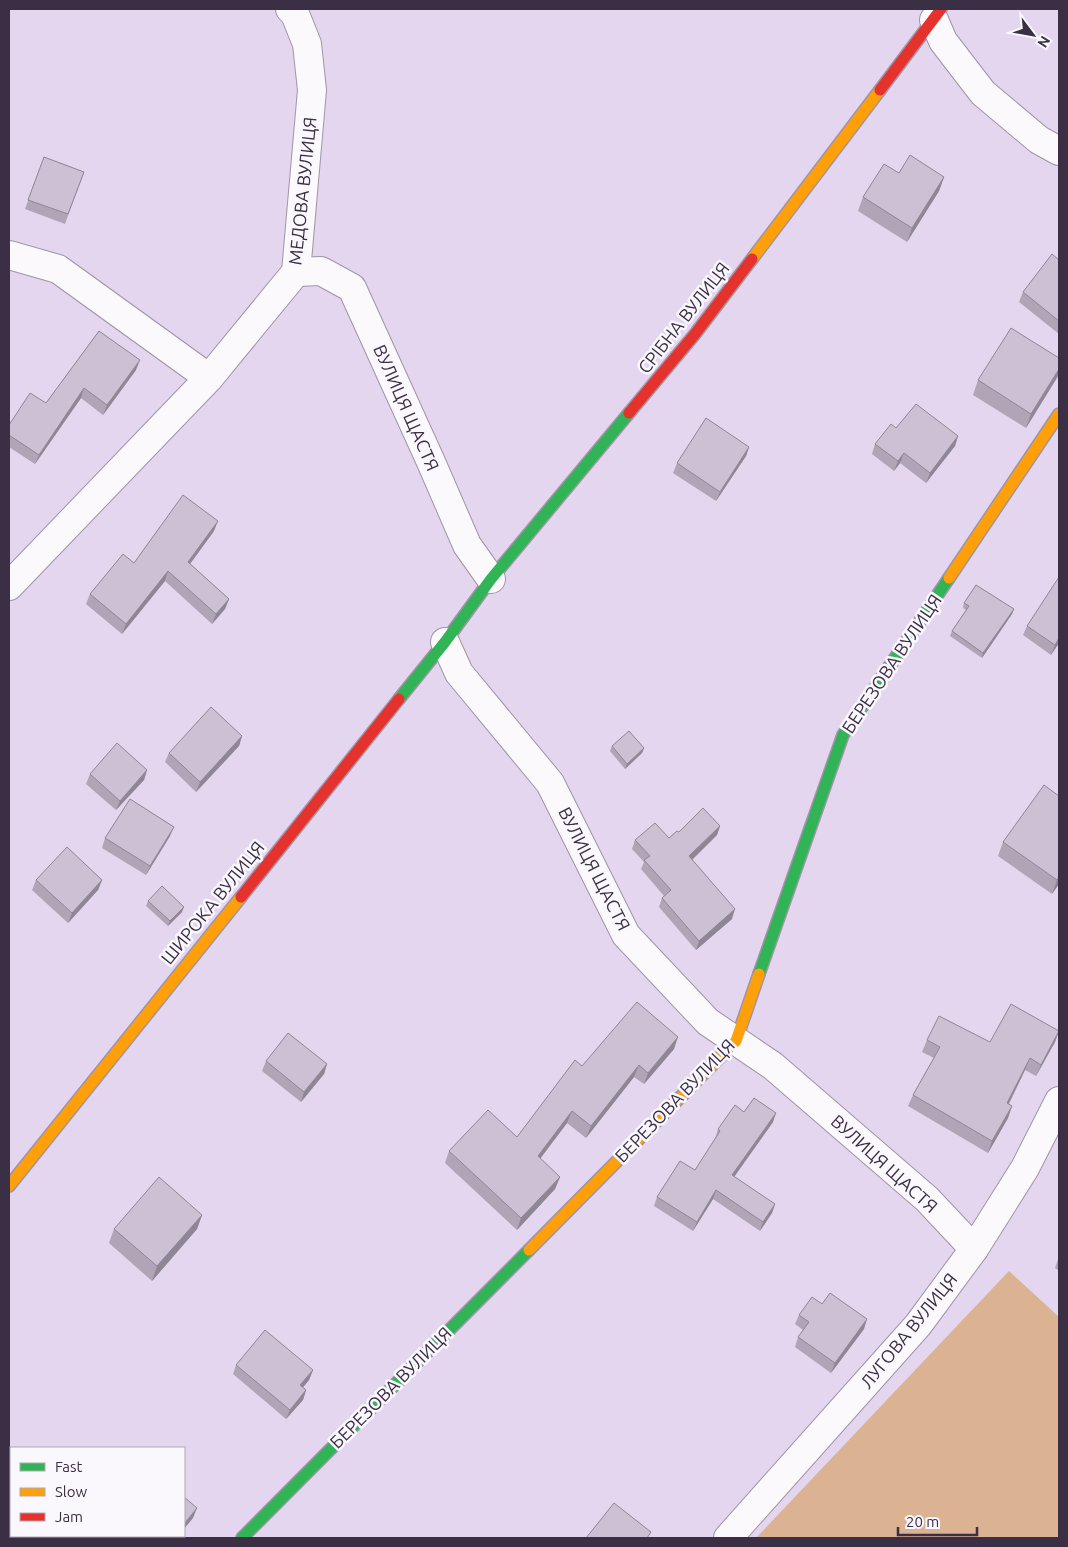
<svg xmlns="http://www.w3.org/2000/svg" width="1068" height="1547" font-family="Ubuntu,sans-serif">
	<rect width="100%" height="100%" fill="#e3d6ee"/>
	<polygon fill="#dbb292" points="1009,1271 1059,1317 1059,1538 756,1538"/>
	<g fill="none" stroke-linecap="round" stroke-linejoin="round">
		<defs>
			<g id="street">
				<polyline points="934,20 943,41 983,93 1039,140 1059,151"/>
				<polyline points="9,255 58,269 209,378"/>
				<polyline points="296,272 321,271 352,288 431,462 467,545 491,579"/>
				<polyline points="9,586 209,378 296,272 312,90 307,44 295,14 290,9"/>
				<polyline points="445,642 459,673 550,783 626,935 708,1022 773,1066 927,1199 974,1249"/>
				<polyline points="728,1538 918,1325 974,1249 1025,1168 1059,1101"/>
			</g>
			<g id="fast">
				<polyline points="399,699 445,642 491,579 629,413"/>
				<polyline points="759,974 843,735 949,578"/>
				<polyline points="242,1538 529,1250"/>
			</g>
			<g id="slow">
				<polyline points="752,259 880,90"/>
				<polyline points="949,578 1059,414"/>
				<polyline points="9,1186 241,897"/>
				<polyline points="529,1250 736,1041 759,974"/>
			</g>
			<g id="jam">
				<polyline points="880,90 941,9"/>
				<polyline points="629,413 695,334 752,259"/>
				<polyline points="241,897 399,699"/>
			</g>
		</defs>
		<use href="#street" stroke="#9f94a8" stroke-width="30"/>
		<use href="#fast" stroke="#9f94a8" stroke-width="14"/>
		<use href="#slow" stroke="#9f94a8" stroke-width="14"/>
		<use href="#jam" stroke="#9f94a8" stroke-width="14"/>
		<use href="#street" stroke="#fbf9fc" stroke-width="28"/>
		<use href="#fast" stroke="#30b455" stroke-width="11"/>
		<use href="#slow" stroke="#ff9f0a" stroke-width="11"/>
		<use href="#jam" stroke="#e5322d" stroke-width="11"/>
	</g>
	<g fill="#afa5b7">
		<polygon points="44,157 84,172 65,224 25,209"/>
		<polygon points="899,173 944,177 939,191 907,242 858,211 863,197"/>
		<polygon points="1059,260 1059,334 1019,302 1023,292"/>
		<polygon points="99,331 136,370 103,415 81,398 35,464 9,447 9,425 46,403"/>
		<polygon points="1059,358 1059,375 1026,428 973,395 978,380"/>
		<polygon points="896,428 958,436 955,446 926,483 900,463 894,471 872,454 875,444"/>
		<polygon points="749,447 746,456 716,501 673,473 677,463"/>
		<polygon points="214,531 190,564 229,599 225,609 212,624 165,581 122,634 86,604 90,594 134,563"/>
		<polygon points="964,603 1014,609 1012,614 982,658 950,636 952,631 966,610 963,608"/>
		<polygon points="1027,626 1059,643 1051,655 1023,635"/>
		<polygon points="242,736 239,746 196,792 165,762 169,753"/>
		<polygon points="612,746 644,748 642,753 625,769 610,751"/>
		<polygon points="147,770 144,780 116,810 86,784 90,774"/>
		<polygon points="1059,796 1059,884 1052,894 998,856 1003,842"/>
		<polygon points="720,826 717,835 692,859 732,919 696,950 659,907 662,898 664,896 641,869 644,862 632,849 635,840 669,838 679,832"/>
		<polygon points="170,836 146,875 102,848 105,838"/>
		<polygon points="36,880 102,880 98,890 68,923 32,890"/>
		<polygon points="148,901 182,912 168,926 146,906"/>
		<polygon points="1059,1031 1055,1042 1036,1076 1025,1070 1009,1104 1012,1106 1008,1118 988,1153 908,1106 913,1095 934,1058 922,1052 927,1040 990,1042"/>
		<polygon points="674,1049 644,1084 634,1077 586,1138 567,1123 540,1159 560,1177 555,1189 517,1230 445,1163 449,1151 517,1137 582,1066"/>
		<polygon points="266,1061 327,1064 324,1074 301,1102 262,1071"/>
		<polygon points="744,1112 773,1122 734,1177 775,1204 772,1213 760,1231 713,1199 693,1231 654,1206 657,1197 695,1170 715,1139 718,1129"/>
		<polygon points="202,1215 197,1229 152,1281 109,1243 114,1229"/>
		<polygon points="1059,1256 1059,1271 1055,1268"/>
		<polygon points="822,1304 864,1329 831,1373 795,1347 798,1337 803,1330 795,1324 799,1315"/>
		<polygon points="236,1365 313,1370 309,1380 303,1387 306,1390 303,1400 286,1419 233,1374"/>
		<polygon points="139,1536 156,1536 154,1538 142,1538"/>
		<polygon points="161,1536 178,1536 176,1538 164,1538"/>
	</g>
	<g fill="#8f8695">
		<polygon points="944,177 939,191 907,242 912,228"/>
		<polygon points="140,360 136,370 103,415 107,405"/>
		<polygon points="1059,369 1059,374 1026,428 1031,414"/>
		<polygon points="84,388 81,398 35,464 39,455"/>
		<polygon points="958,436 955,446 926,483 930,473"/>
		<polygon points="749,447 746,456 716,501 720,492"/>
		<polygon points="904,453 900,463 894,471 898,461"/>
		<polygon points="218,521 214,531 184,572 188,562"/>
		<polygon points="168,571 165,581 122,634 126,624"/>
		<polygon points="229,599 225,609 212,624 216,614"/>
		<polygon points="1014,609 1012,614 982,658 983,653"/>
		<polygon points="1059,638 1059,643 1051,655 1055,645"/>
		<polygon points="242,736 239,746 196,792 200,782"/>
		<polygon points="644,748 642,753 625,769 627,764"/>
		<polygon points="147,770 144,780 116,810 120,801"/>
		<polygon points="720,826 717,835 686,866 689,856"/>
		<polygon points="174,827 170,836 146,875 150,866"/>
		<polygon points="1059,877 1059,884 1052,894 1057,880"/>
		<polygon points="102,880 98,890 68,923 72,913"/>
		<polygon points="184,907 182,912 168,926 170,921"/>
		<polygon points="735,909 732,919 696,950 699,941"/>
		<polygon points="1059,1031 1055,1042 1036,1076 1041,1065"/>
		<polygon points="678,1037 674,1049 644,1084 648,1073"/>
		<polygon points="1030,1058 1025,1070 1003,1115 1007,1103"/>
		<polygon points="327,1064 324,1074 301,1102 304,1092"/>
		<polygon points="639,1065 634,1077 586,1138 591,1126"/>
		<polygon points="1012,1106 1008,1118 988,1153 992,1141"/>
		<polygon points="572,1111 567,1123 533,1168 538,1156"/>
		<polygon points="776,1113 773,1122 729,1184 732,1175"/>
		<polygon points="560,1177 555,1189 517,1230 521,1218"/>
		<polygon points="716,1190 713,1199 693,1231 697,1222"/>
		<polygon points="775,1204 772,1213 760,1231 763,1222"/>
		<polygon points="202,1215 197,1229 152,1281 157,1266"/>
		<polygon points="867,1319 864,1329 831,1373 835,1363"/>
		<polygon points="313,1370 309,1380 297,1395 300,1385"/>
		<polygon points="306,1390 303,1400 286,1419 290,1410"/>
		<polygon points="197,1508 193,1518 184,1529 184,1524"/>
		<polygon points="152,1536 156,1536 154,1538 151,1538"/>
		<polygon points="174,1536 178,1536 176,1538 173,1538"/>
	</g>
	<g fill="#ccc0d5" stroke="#8f8695">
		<polygon points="910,155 944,177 912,228 863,197 884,164 899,173"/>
		<polygon points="44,157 84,172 68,214 28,200"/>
		<polygon points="1052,254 1059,260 1059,321 1023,292"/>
		<polygon points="1011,328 1059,358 1059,369 1031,414 978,380"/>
		<polygon points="99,331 140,360 107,405 84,388 39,455 9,435 9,425 30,393 46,403"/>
		<polygon points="916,404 958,436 930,473 904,453 898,461 875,444 891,424 896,428"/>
		<polygon points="706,418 749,447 720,492 677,463"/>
		<polygon points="183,495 218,521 188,562 229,599 216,614 168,571 126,624 90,594 123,554 134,563"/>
		<polygon points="1059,577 1059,638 1055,645 1027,626"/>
		<polygon points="976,585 1014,609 983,653 952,631 969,606 964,603"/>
		<polygon points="211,707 242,736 200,782 169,753"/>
		<polygon points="629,731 644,748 627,764 612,746"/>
		<polygon points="117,743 147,770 120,801 90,774"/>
		<polygon points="1044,785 1059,796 1059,877 1057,880 1003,842"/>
		<polygon points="130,799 174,827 150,866 105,838"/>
		<polygon points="703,808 720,826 689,856 735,909 699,941 662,898 671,890 644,860 650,856 635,840 655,823 669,838 677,831 679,832"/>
		<polygon points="67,847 102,880 72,913 36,880"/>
		<polygon points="162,886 184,907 170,921 148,901"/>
		<polygon points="637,1002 678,1037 648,1073 639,1065 591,1126 572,1111 538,1156 560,1177 521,1218 449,1151 488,1110 517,1137 575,1060 582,1066"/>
		<polygon points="1011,1004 1059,1031 1041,1065 1030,1058 1007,1103 1012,1106 992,1141 913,1095 940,1047 927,1040 939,1016 990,1042"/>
		<polygon points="288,1033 327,1064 304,1092 266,1061"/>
		<polygon points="754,1098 776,1113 732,1175 775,1204 763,1222 716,1190 697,1222 657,1197 680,1161 695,1170 720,1131 718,1129 735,1105 744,1112"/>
		<polygon points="159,1177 202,1215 157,1266 114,1229"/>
		<polygon points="830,1293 867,1319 835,1363 798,1337 809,1322 799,1315 812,1297 822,1304"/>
		<polygon points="265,1330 313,1370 300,1385 306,1390 290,1410 236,1365"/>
		<polygon points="184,1497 197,1508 184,1524"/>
		<polygon points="614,1503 651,1532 647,1538 586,1538"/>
	</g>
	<g text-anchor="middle" stroke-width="5" stroke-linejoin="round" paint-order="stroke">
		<g font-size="18" fill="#3b2f45" stroke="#faf7fd">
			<text transform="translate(303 191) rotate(-84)" y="6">МЕДОВА ВУЛИЦЯ</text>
			<text transform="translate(684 318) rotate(-52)" y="6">СРІБНА ВУЛИЦЯ</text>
			<text transform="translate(406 408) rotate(66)" y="6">ВУЛИЦЯ ЩАСТЯ</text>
			<text transform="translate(892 664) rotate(-56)" y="6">БЕРЕЗОВА ВУЛИЦЯ</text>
			<text transform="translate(594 869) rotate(63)" y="6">ВУЛИЦЯ ЩАСТЯ</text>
			<text transform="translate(213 903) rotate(-51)" y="6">ШИРОКА ВУЛИЦЯ</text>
			<text transform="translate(675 1101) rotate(-46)" y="6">БЕРЕЗОВА ВУЛИЦЯ</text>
			<text transform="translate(884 1164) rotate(42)" y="6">ВУЛИЦЯ ЩАСТЯ</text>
			<text transform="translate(909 1331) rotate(-51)" y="6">ЛУГОВА ВУЛИЦЯ</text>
			<text transform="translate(391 1388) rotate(-45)" y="6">БЕРЕЗОВА ВУЛИЦЯ</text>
		</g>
	</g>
	<rect width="1068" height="1547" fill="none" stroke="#3b2f45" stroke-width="20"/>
	<rect x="10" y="1447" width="175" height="90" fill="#faf7fd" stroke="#aea7b3"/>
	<rect x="20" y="1463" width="25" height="8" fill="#30b455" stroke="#aea7b3"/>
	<text x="55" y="1472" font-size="15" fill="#3b2f45">Fast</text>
	<rect x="20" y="1488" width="25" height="8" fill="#ff9f0a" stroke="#aea7b3"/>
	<text x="55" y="1497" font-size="15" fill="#3b2f45">Slow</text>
	<rect x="20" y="1513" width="25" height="8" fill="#e5322d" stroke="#aea7b3"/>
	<text x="55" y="1522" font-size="15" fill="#3b2f45">Jam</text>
	<g transform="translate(1033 35) rotate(122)" stroke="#faf7fd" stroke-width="4" paint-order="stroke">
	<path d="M0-4L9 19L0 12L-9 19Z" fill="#3b2f45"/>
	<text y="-8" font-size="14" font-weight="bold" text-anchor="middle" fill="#3b2f45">N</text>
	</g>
	<path d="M898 1527v8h79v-8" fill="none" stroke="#3b2f45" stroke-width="2.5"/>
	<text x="906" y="1527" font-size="15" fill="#3b2f45" stroke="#faf7fd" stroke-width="4" paint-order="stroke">20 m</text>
</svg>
